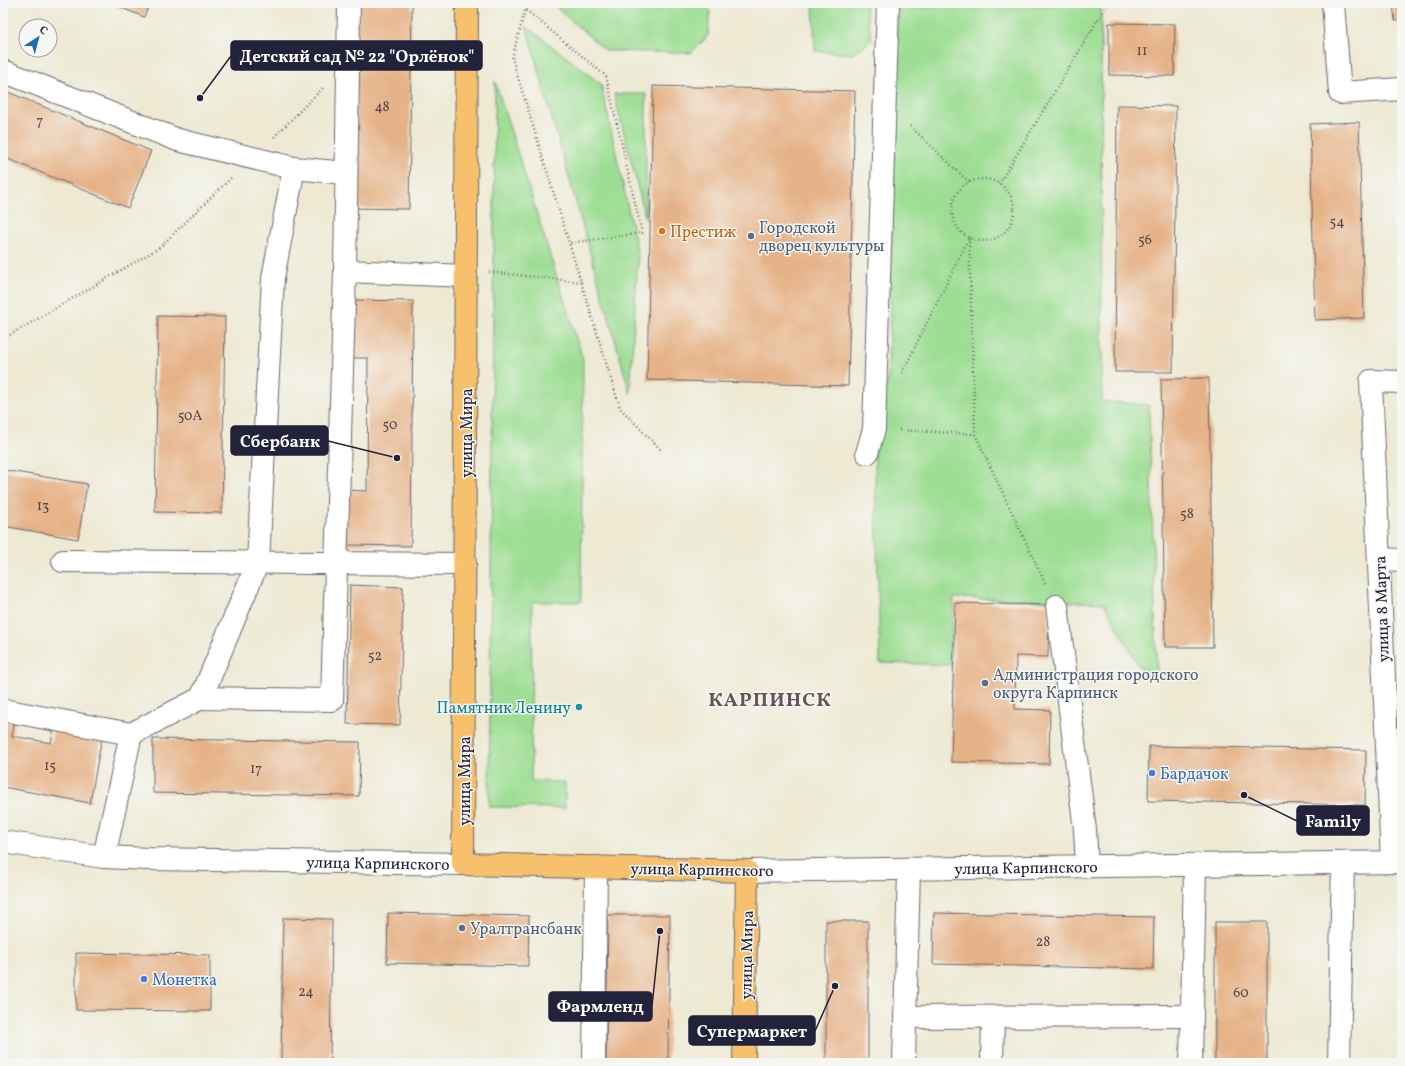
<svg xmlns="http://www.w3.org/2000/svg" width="1405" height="1066" font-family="Vollkorn,serif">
	<rect width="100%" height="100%" fill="#f6f6f2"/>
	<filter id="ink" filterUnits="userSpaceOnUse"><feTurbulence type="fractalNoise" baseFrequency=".025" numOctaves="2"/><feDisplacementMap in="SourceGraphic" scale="8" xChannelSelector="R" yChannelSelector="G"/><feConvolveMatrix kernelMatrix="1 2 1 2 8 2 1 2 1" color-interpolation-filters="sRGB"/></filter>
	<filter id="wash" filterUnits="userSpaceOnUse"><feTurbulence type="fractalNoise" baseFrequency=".012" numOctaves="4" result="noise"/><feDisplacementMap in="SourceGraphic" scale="16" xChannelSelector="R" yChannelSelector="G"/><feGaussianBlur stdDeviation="0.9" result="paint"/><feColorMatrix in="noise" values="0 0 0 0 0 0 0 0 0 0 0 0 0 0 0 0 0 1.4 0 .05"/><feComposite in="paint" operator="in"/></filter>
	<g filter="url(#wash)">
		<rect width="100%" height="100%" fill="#ede9d3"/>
		<g fill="#9ede94" stroke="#608068">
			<polygon points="556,3 705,3 710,11 708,36 691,53 606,51 557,8"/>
			<polygon points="813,3 865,3 872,40 853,54 815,51"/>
			<polygon points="1101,4 1102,401 1149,405 1157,678 1144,675 1104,603 954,598 950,665 880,663 874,429 888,381 898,8"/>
			<polygon points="526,26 601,84 638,254 630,393"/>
			<polygon points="495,81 583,360 581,602 532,602 531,781 565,782 565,808 489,807"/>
			<polygon points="614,94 646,94 646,220"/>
		</g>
		<g id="blocks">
			<g fill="#e6b287">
				<polygon points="110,3 150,3 144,17"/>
				<polygon points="355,3 412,3 409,209 353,208"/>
				<polygon points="1393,3 1402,3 1402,20 1395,21"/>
				<polygon points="1109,23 1175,24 1174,76 1109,75"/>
				<polygon points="653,86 855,91 848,386 647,380"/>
				<polygon points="3,90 151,151 128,208 3,157"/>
				<polygon points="1117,105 1176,106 1173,372 1115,372"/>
				<polygon points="1359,122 1364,318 1315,320 1310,124"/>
				<polygon points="346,300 413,301 411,546 343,545 343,490 367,491 368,358 345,358"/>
				<polygon points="158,316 225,317 222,513 155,512"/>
				<polygon points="1209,378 1213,647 1165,647 1161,379"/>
				<polygon points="3,470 87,484 78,539 3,526"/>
				<polygon points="350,585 403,587 400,725 347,724"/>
				<polygon points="955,603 1049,605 1048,657 1016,656 1015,709 1050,710 1049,764 951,762"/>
				<polygon points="3,717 15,720 12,736 51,743 54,728 102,737 90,803 3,787"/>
				<polygon points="153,739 360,742 359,796 153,793"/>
				<polygon points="1149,746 1366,750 1365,805 1148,801"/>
				<polygon points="388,913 529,916 528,966 387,963"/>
				<polygon points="934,913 1154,917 1153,969 933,964"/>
				<polygon points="608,915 670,915 668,1063 606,1063"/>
				<polygon points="283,918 332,919 330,1063 281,1063"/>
				<rect x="826" y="921" width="42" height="142"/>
				<rect x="1215" y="922" width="52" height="141"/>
				<polygon points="76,953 210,955 210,1011 76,1010"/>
				<polygon points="1401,957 1402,957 1402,1063 1400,1063"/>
			</g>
		</g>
	</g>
	<g filter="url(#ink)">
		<use href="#blocks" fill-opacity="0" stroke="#696870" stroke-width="1"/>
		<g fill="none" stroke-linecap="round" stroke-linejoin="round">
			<defs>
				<g id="minor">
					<polyline points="1333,3 1340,93 1402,89"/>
					<polyline points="3,71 178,140 294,168 346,173"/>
					<polyline points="345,271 466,276"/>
					<polyline points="867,453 874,429 888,3"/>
					<polyline points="1379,559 1402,560"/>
					<polyline points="63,561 465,564"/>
					<polyline points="1057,606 1085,830 1087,866"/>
					<polyline points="201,698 258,562 273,278 294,168"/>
					<polyline points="3,710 131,734 104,857"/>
					<polyline points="131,734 201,698 332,700 345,271 349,3"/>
					<path id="s1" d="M3,842L104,857L149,859L463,864"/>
					<polyline points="1392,862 1371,381 1402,382"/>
					<path id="s2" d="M747,871L1402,862"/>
					<polyline points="905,1017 1192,1016"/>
					<polyline points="594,1063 596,867"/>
					<polyline points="904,1063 909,869"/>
					<polyline points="992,1063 993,1017"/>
					<polyline points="1191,1063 1195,865"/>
					<polyline points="1339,1063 1343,863"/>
				</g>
				<polyline id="major" points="467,3 463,864 747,871 744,1063"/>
			</defs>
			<use href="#minor" stroke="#696870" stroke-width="24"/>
			<use href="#major" stroke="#696870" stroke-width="24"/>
			<g stroke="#696870" stroke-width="2.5" stroke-dasharray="1 3" stroke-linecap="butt">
				<polyline points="527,3 512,58 620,408 662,451"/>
				<polyline points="526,10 606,76 642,233 569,243"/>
				<polyline points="910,126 969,182"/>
				<polyline points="274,137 323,88"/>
				<circle cx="983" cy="210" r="31"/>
				<polyline points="999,184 1108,3"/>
				<polyline points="969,238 975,434 1046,585"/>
				<polyline points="489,272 582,282"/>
				<polyline points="3,339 159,248 231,178"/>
				<polyline points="902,373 969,238"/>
				<polyline points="899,430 975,434"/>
			</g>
			<use href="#minor" stroke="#fff" stroke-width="22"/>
			<use href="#major" stroke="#f7c06c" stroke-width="22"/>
		</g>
	</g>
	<circle fill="#e8710a" stroke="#f6f6f2" stroke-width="1.5" cx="662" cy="231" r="4"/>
	<g fill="#5c6f8a" stroke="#f6f6f2" stroke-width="1.5">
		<circle cx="751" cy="236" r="4"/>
		<circle cx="985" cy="683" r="4"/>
		<circle cx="462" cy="928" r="4"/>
	</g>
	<circle fill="#0f9aa8" stroke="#f6f6f2" stroke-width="1.5" cx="579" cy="707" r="4"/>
	<g fill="#3f7fe0" stroke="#f6f6f2" stroke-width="1.5">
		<circle cx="1152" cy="773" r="4"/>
		<circle cx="144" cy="979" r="4"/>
	</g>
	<g text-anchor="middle" stroke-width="3" stroke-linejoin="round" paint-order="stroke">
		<g font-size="14" fill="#53464e">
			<text x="1142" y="55">11</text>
			<text x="382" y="111">48</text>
			<text x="40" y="125">7</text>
			<text x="1337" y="226">54</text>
			<text x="1145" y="244">56</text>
			<text x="190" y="420">50А</text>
			<text x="390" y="429">50</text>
			<text x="43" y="510">13</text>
			<text x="1187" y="518">58</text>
			<text x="375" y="660">52</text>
			<text x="50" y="770">15</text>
			<text x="256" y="773">17</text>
			<text x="1043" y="946">28</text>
			<text x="306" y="996">24</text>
			<text x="1241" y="997">60</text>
		</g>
		<g font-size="16" fill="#4e5e75" stroke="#f6f6f2" text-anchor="start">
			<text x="759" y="233">Городской<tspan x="759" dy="18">дворец культуры</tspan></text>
			<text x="993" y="680">Администрация городского<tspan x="993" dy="18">округа Карпинск</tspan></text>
			<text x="470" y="934">Уралтрансбанк</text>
		</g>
		<g font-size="16" fill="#c56008" stroke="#f6f6f2" text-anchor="start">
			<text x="670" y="237">Престиж</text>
		</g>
		<g font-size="16" fill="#22223b" stroke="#f6f6f2">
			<text transform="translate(466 433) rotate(-90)" y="6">улица Мира</text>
			<text transform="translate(1381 609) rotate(-92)" y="6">улица 8 Марта</text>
			<text transform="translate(464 781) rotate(-90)" y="6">улица Мира</text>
			<text dy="6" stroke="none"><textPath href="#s1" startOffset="376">улица Карпинского</textPath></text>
			<text dy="6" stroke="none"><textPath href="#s2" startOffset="279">улица Карпинского</textPath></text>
			<text transform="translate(702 869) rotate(1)" y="6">улица Карпинского</text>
			<text transform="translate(746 955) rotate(-89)" y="6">улица Мира</text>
		</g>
		<g font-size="16" fill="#0d838f" stroke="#f6f6f2" text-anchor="end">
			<text x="571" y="713">Памятник Ленину</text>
		</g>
		<g font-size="16" fill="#366cbe" stroke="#f6f6f2" text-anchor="start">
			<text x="1160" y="779">Бардачок</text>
			<text x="152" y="985">Монетка</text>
		</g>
		<g font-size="20" font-weight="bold" letter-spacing="1" fill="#675456" stroke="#f6f6f2">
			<text x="770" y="706">КАРПИНСК</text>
		</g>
	</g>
	<path fill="none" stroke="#22223b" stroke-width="1.5" d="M200 98L231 56M397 458L328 441M1244 795L1297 821M660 931L652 1006M835 986L815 1031"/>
	<g fill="#22223b" stroke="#f6f6f2" stroke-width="1.5">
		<circle cx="200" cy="98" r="4"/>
		<circle cx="397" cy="458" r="4"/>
		<circle cx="1244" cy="795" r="4"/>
		<circle cx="660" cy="931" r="4"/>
		<circle cx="835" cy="986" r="4"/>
	</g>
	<g fill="#22223b" stroke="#22223b" stroke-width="1.5">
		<rect x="231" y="41" width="251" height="29" rx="4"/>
		<rect x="231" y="426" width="97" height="29" rx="4"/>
		<rect x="1297" y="806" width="72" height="29" rx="4"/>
		<rect x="549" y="992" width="103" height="29" rx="4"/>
		<rect x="689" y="1016" width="126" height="29" rx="4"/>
	</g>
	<g font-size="17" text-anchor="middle" font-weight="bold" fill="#fff">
		<text x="357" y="62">Детский сад № 22 "Орлёнок"</text>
		<text x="280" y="447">Сбербанк</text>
		<text x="1333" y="827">Family</text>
		<text x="600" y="1012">Фармленд</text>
		<text x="752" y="1037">Супермаркет</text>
	</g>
	<rect width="1405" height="1066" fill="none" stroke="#f6f6f2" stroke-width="16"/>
	<g transform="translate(38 38) rotate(36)"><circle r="19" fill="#f6f6f2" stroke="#a1a1a9"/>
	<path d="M0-3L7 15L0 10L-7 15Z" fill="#1f6fb2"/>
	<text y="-6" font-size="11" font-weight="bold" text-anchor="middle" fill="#22223b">С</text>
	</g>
</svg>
